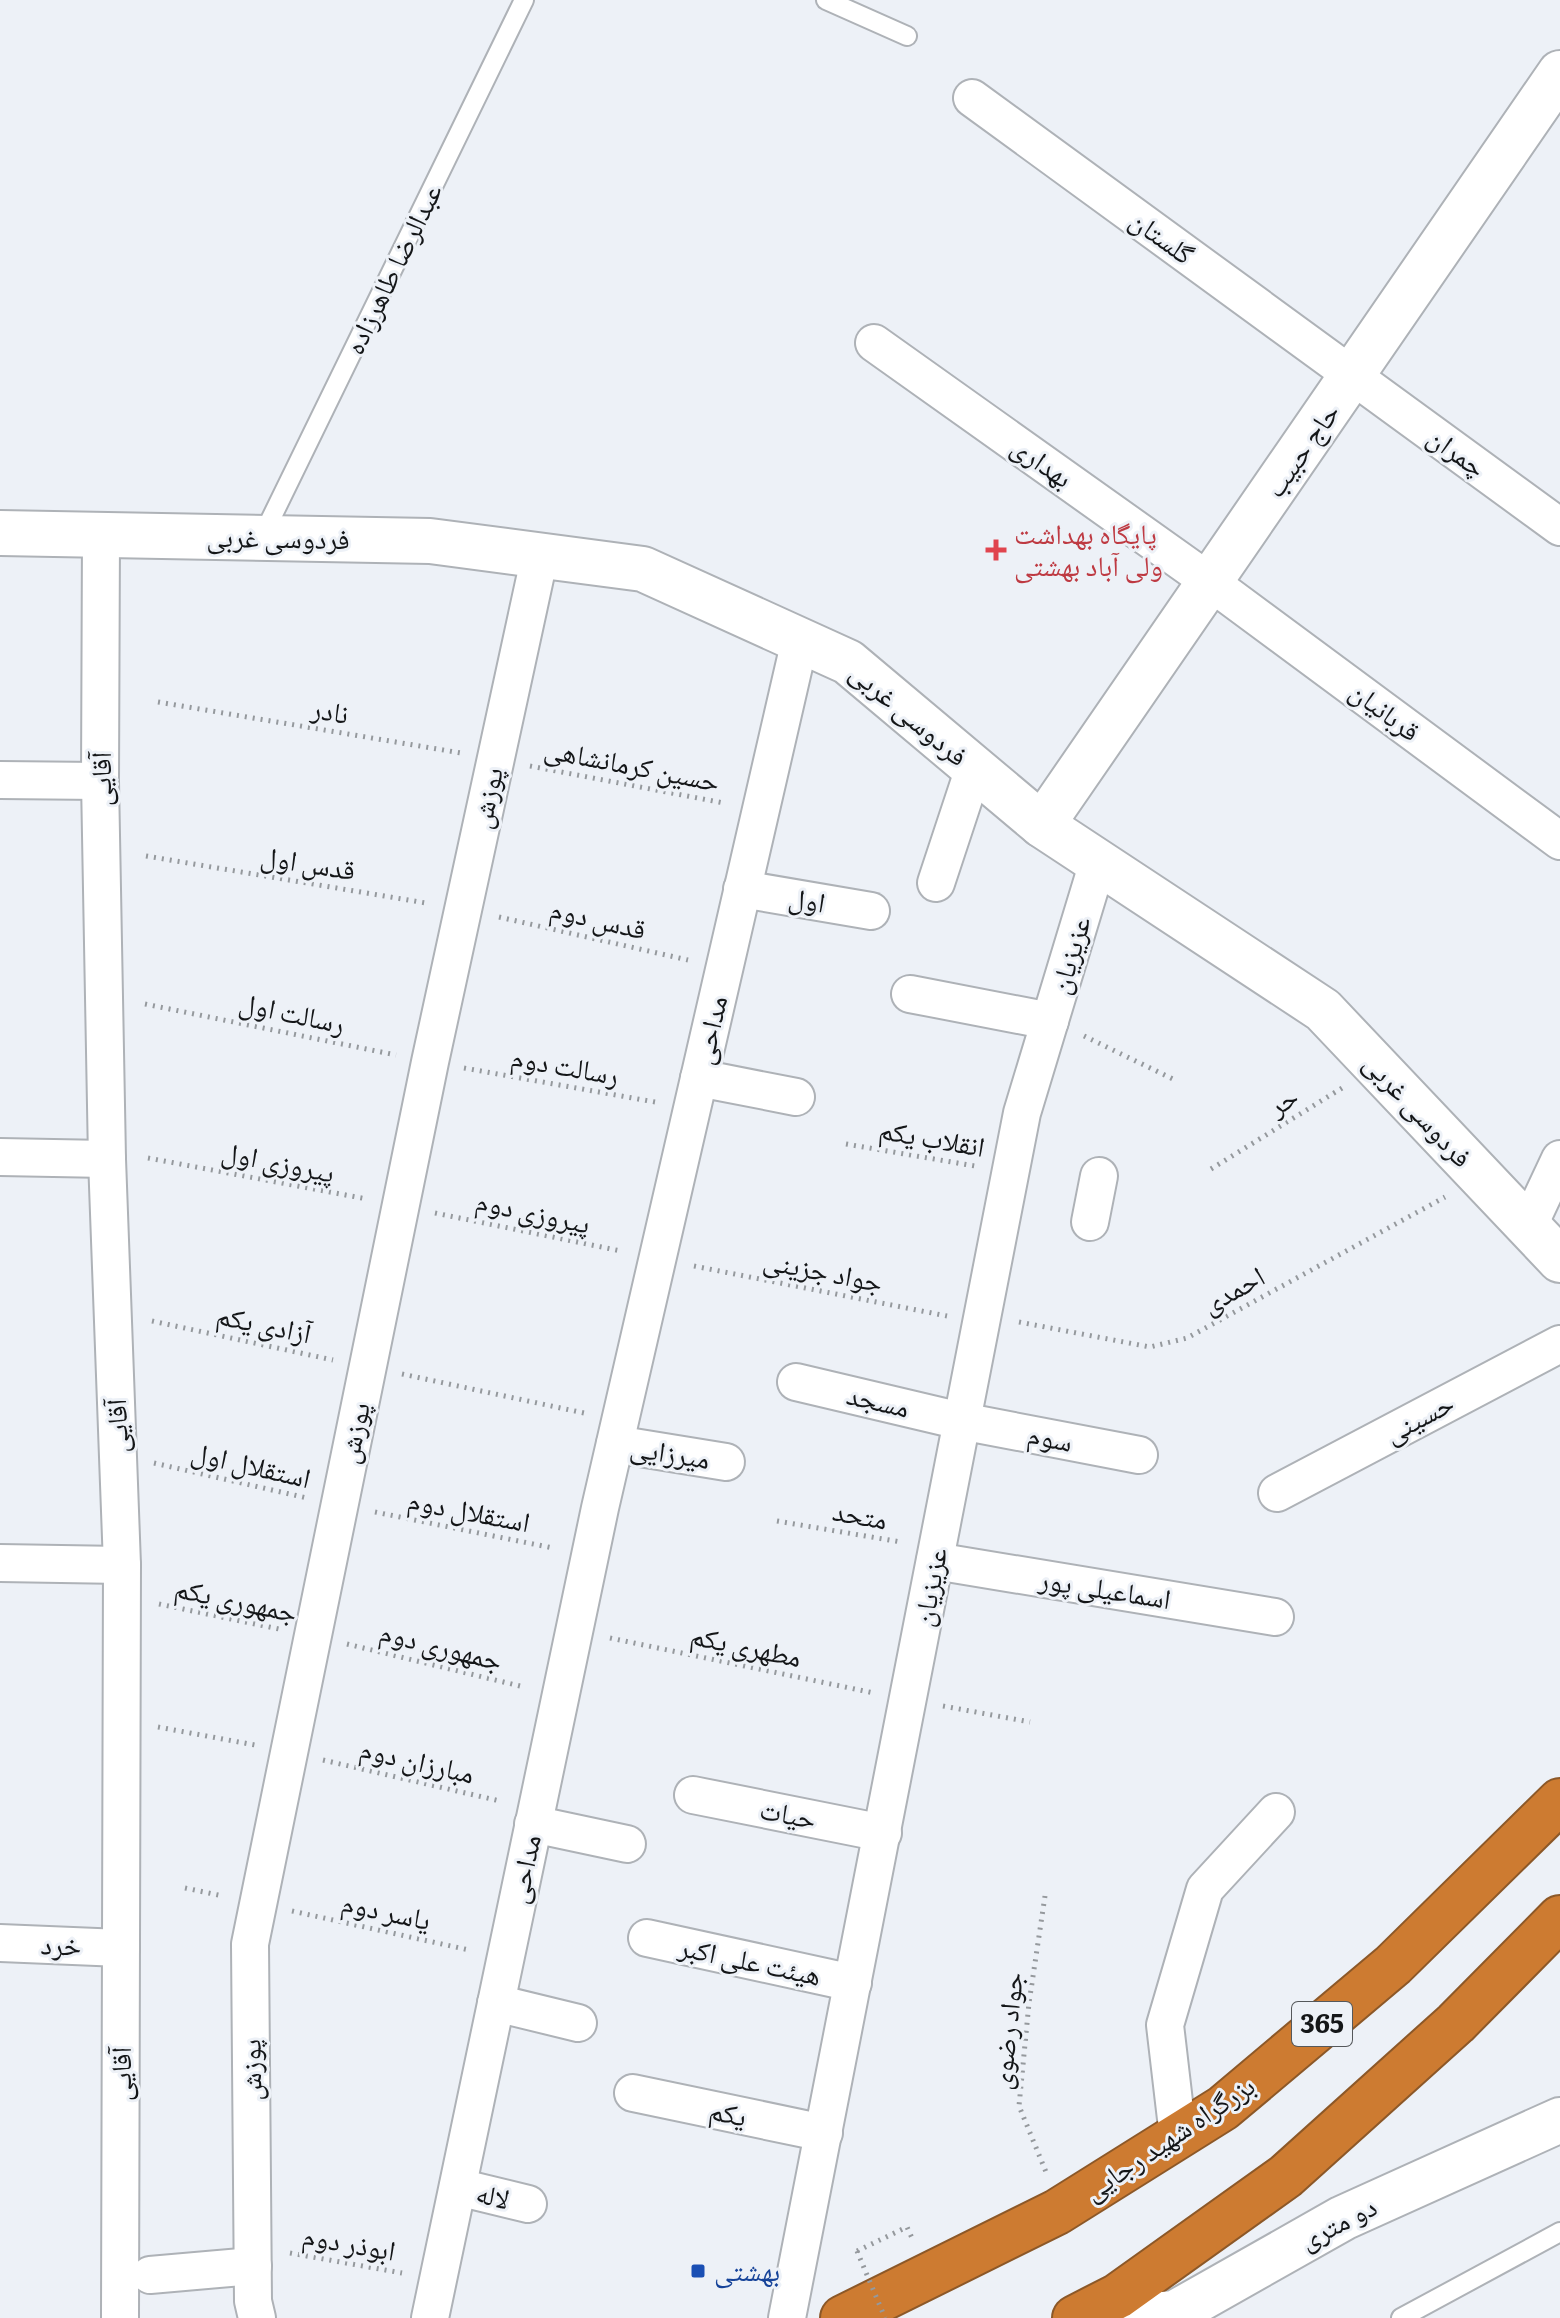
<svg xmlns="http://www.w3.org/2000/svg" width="1560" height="2318" font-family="Literata,'Noto Naskh Arabic',serif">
	<rect width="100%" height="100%" fill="#edf1f7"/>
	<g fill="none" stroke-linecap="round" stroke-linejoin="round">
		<defs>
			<g id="lane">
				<polyline points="826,0 907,36"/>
				<polyline points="262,537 524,0"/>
				<polyline points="1401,2318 1560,2232"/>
			</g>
			<g id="street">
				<polyline points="972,98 1560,527"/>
				<polyline points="874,343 1210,582 1560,841"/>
				<polyline points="101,535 100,781 107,1159 122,1565 120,2318"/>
				<polyline points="0,780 100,781"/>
				<polyline points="936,883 974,768"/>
				<polyline points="742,889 871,911"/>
				<polyline points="910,994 1050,1021"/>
				<polyline points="699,1078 796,1097"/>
				<polyline points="0,1157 107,1159"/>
				<polyline points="1090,1222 1099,1176"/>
				<polyline points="1528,1227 1560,1159"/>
				<polyline points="796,1382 961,1421 1139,1455"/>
				<polyline points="615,1444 726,1462"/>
				<polyline points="1277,1493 1560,1344"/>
				<polyline points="935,1561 1275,1617"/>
				<polyline points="0,1563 122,1565"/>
				<polyline points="693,1795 883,1833"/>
				<polyline points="533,1824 627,1844"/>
				<polyline points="647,1938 853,1983"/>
				<polyline points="0,1943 121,1948"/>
				<polyline points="496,2003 578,2023"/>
				<polyline points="633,2093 824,2133"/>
				<polyline points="1178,2136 1165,2025 1205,1889 1276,1812"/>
				<polyline points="458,2187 528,2204"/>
				<polyline points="150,2275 253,2266"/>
				<polyline points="257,2318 253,2301 250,1944 430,1062 540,555"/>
				<polyline points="430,2318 600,1508 800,640"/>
				<polyline points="787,2318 1022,1113 1098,862"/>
			</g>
			<g id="secondary">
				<polyline points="0,533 430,541 643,569 848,662 1042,825 1323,1010 1560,1260"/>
				<polyline points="1042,825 1560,73"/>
				<polyline points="1118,2318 1175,2313 1343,2218 1560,2120"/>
			</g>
			<g id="highway">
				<polyline points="843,2318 1057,2212 1223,2108 1393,1965 1560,1801"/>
				<polyline points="1075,2318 1118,2296 1286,2176 1456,2023 1560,1918"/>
			</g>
		</defs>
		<use href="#lane" stroke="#aeb2b7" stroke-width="22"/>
		<use href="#street" stroke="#aeb2b7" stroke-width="40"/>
		<use href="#secondary" stroke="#aeb2b7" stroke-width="48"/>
		<use href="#highway" stroke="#8c5828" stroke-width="48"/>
		<g stroke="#95999d" stroke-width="5" stroke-dasharray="2 6" stroke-linecap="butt">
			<polyline points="158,702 461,753"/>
			<polyline points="530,766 724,803"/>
			<polyline points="146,856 426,903"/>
			<polyline points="499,917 688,960"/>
			<polyline points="145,1004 396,1055"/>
			<polyline points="1084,1036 1175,1080"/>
			<polyline points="464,1068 655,1102"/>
			<polyline points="846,1144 975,1166"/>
			<polyline points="148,1158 367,1199"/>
			<polyline points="1211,1169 1342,1088"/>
			<polyline points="435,1213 621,1251"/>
			<polyline points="694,1266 947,1316"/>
			<polyline points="152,1321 333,1360"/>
			<polyline points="1019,1322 1150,1347 1187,1338 1445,1197"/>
			<polyline points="402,1374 584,1413"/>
			<polyline points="154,1463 307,1498"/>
			<polyline points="375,1512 553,1548"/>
			<polyline points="777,1521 901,1542"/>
			<polyline points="159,1604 279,1629"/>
			<polyline points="610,1638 874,1693"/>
			<polyline points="347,1644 524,1687"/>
			<polyline points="943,1706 1030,1722"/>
			<polyline points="158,1727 255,1745"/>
			<polyline points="323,1760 500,1801"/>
			<polyline points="185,1888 223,1896"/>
			<polyline points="1045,1896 1029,2003 1019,2106 1046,2172"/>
			<polyline points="292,1911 469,1950"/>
			<polyline points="857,2251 907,2227 912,2238"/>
			<polyline points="290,2253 402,2273"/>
		</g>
		<use href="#lane" stroke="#fff" stroke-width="18"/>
		<use href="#street" stroke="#fff" stroke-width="36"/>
		<use href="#secondary" stroke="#fff" stroke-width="44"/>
		<use href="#highway" stroke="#cd7b31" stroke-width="44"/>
		<polyline stroke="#95999d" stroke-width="5" stroke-dasharray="2 6" stroke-linecap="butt" points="857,2251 885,2318"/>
	</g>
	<path fill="#e0444e" stroke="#edf1f7" stroke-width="3" d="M992 538h8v8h8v8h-8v8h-8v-8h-8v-8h8z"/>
	<rect fill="#1a4fb4" stroke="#edf1f7" stroke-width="3" x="690" y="2263" width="16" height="16" rx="4"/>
	<g text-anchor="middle" stroke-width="6" stroke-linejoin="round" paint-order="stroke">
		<rect fill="#edf1f7" stroke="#55585b" stroke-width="2" x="1292" y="2002" width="60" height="44" rx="6"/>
		<g font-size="26" font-weight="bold" fill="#141618">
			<text x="1322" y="2033">365</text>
		</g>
		<g font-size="28" fill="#141618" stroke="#edf1f7">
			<text transform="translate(1162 237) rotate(36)" y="10">گلستان</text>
			<text transform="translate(393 269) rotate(-64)" y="10">عبدالرضا طاهرزاده</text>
			<text transform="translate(1302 450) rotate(-55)" y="10">حاج حبیب</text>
			<text transform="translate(1457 452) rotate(36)" y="10">چمران</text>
			<text transform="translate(1042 462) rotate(35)" y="10">بهداری</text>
			<text transform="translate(278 538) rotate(1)" y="10">فردوسی غربی</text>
			<text transform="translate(330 711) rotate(10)" y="10">نادر</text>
			<text transform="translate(1385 711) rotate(37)" y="10">قربانیان</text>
			<text transform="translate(909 714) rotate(40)" y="10">فردوسی غربی</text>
			<text transform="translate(632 765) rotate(11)" y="10">حسین کرمانشاهی</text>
			<text transform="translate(101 779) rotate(-90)" y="10">آقایی</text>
			<text transform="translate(487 798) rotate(-78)" y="10">پوزش</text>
			<text transform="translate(308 863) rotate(9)" y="10">قدس اول</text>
			<text transform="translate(807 900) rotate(10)" y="10">اول</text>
			<text transform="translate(598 919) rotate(13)" y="10">قدس دوم</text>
			<text transform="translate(1070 955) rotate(-73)" y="10">عزیزیان</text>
			<text transform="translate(292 1013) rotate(12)" y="10">رسالت اول</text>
			<text transform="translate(710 1030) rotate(-77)" y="10">مداحی</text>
			<text transform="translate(565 1066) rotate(10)" y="10">رسالت دوم</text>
			<text transform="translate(1283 1101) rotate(-32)" y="10">حر</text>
			<text transform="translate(1418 1110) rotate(47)" y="10">فردوسی غربی</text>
			<text transform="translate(932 1138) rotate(10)" y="10">انقلاب یکم</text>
			<text transform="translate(278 1162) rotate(11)" y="10">پیروزی اول</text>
			<text transform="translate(533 1212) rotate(12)" y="10">پیروزی دوم</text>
			<text transform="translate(823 1271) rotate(11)" y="10">جواد جزینی</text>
			<text transform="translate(1233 1290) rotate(-29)" y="10">احمدی</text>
			<text transform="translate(264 1324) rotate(12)" y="10">آزادی یکم</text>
			<text transform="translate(878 1401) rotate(13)" y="10">مسجد</text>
			<text transform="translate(1419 1418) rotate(-28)" y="10">حسینی</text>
			<text transform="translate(117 1426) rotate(-92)" y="10">آقایی</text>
			<text transform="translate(354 1433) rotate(-78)" y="10">پوزش</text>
			<text transform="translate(1050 1438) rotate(11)" y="10">سوم</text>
			<text transform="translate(670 1453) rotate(9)" y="10">میرزایی</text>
			<text transform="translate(251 1465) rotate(13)" y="10">استقلال اول</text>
			<text transform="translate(469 1511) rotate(11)" y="10">استقلال دوم</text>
			<text transform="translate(860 1515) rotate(10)" y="10">متحد</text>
			<text transform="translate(930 1587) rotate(-79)" y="10">عزیزیان</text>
			<text transform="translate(1105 1589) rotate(9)" y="10">اسماعیلی پور</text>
			<text transform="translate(236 1600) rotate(12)" y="10">جمهوری یکم</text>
			<text transform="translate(441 1646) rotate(14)" y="10">جمهوری دوم</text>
			<text transform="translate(746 1646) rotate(12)" y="10">مطهری یکم</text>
			<text transform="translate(417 1761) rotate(13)" y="10">مبارزان دوم</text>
			<text transform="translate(788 1814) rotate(11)" y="10">حیات</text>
			<text transform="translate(524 1869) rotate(-78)" y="10">مداحی</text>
			<text transform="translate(386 1911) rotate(12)" y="10">یاسر دوم</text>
			<text transform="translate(61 1945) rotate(2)" y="10">خرد</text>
			<text transform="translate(750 1961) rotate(12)" y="10">هیئت علی اکبر</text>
			<text transform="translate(1007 2031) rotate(-84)" y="10">جواد رضوی</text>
			<text transform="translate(251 2070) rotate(-91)" y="10">پوزش</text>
			<text transform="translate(121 2074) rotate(-90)" y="10">آقایی</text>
			<text transform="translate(728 2113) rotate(12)" y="10">یکم</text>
			<text transform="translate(1169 2138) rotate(-34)" y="10">بزرگراه شهید رجایی</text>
			<text transform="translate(493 2196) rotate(14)" y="10">لاله</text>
			<text transform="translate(1338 2223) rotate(-27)" y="10">دو متری</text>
			<text transform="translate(349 2243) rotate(10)" y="10">ابوذر دوم</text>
		</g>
		<g font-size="28" fill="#be3a42" stroke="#edf1f7" text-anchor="start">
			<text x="1014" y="544">پایگاه بهداشت<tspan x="1014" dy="32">ولی آباد بهشتی</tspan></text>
		</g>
		<g font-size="28" fill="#164399" stroke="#edf1f7" text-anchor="start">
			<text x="714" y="2281">بهشتی</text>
		</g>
	</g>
</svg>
